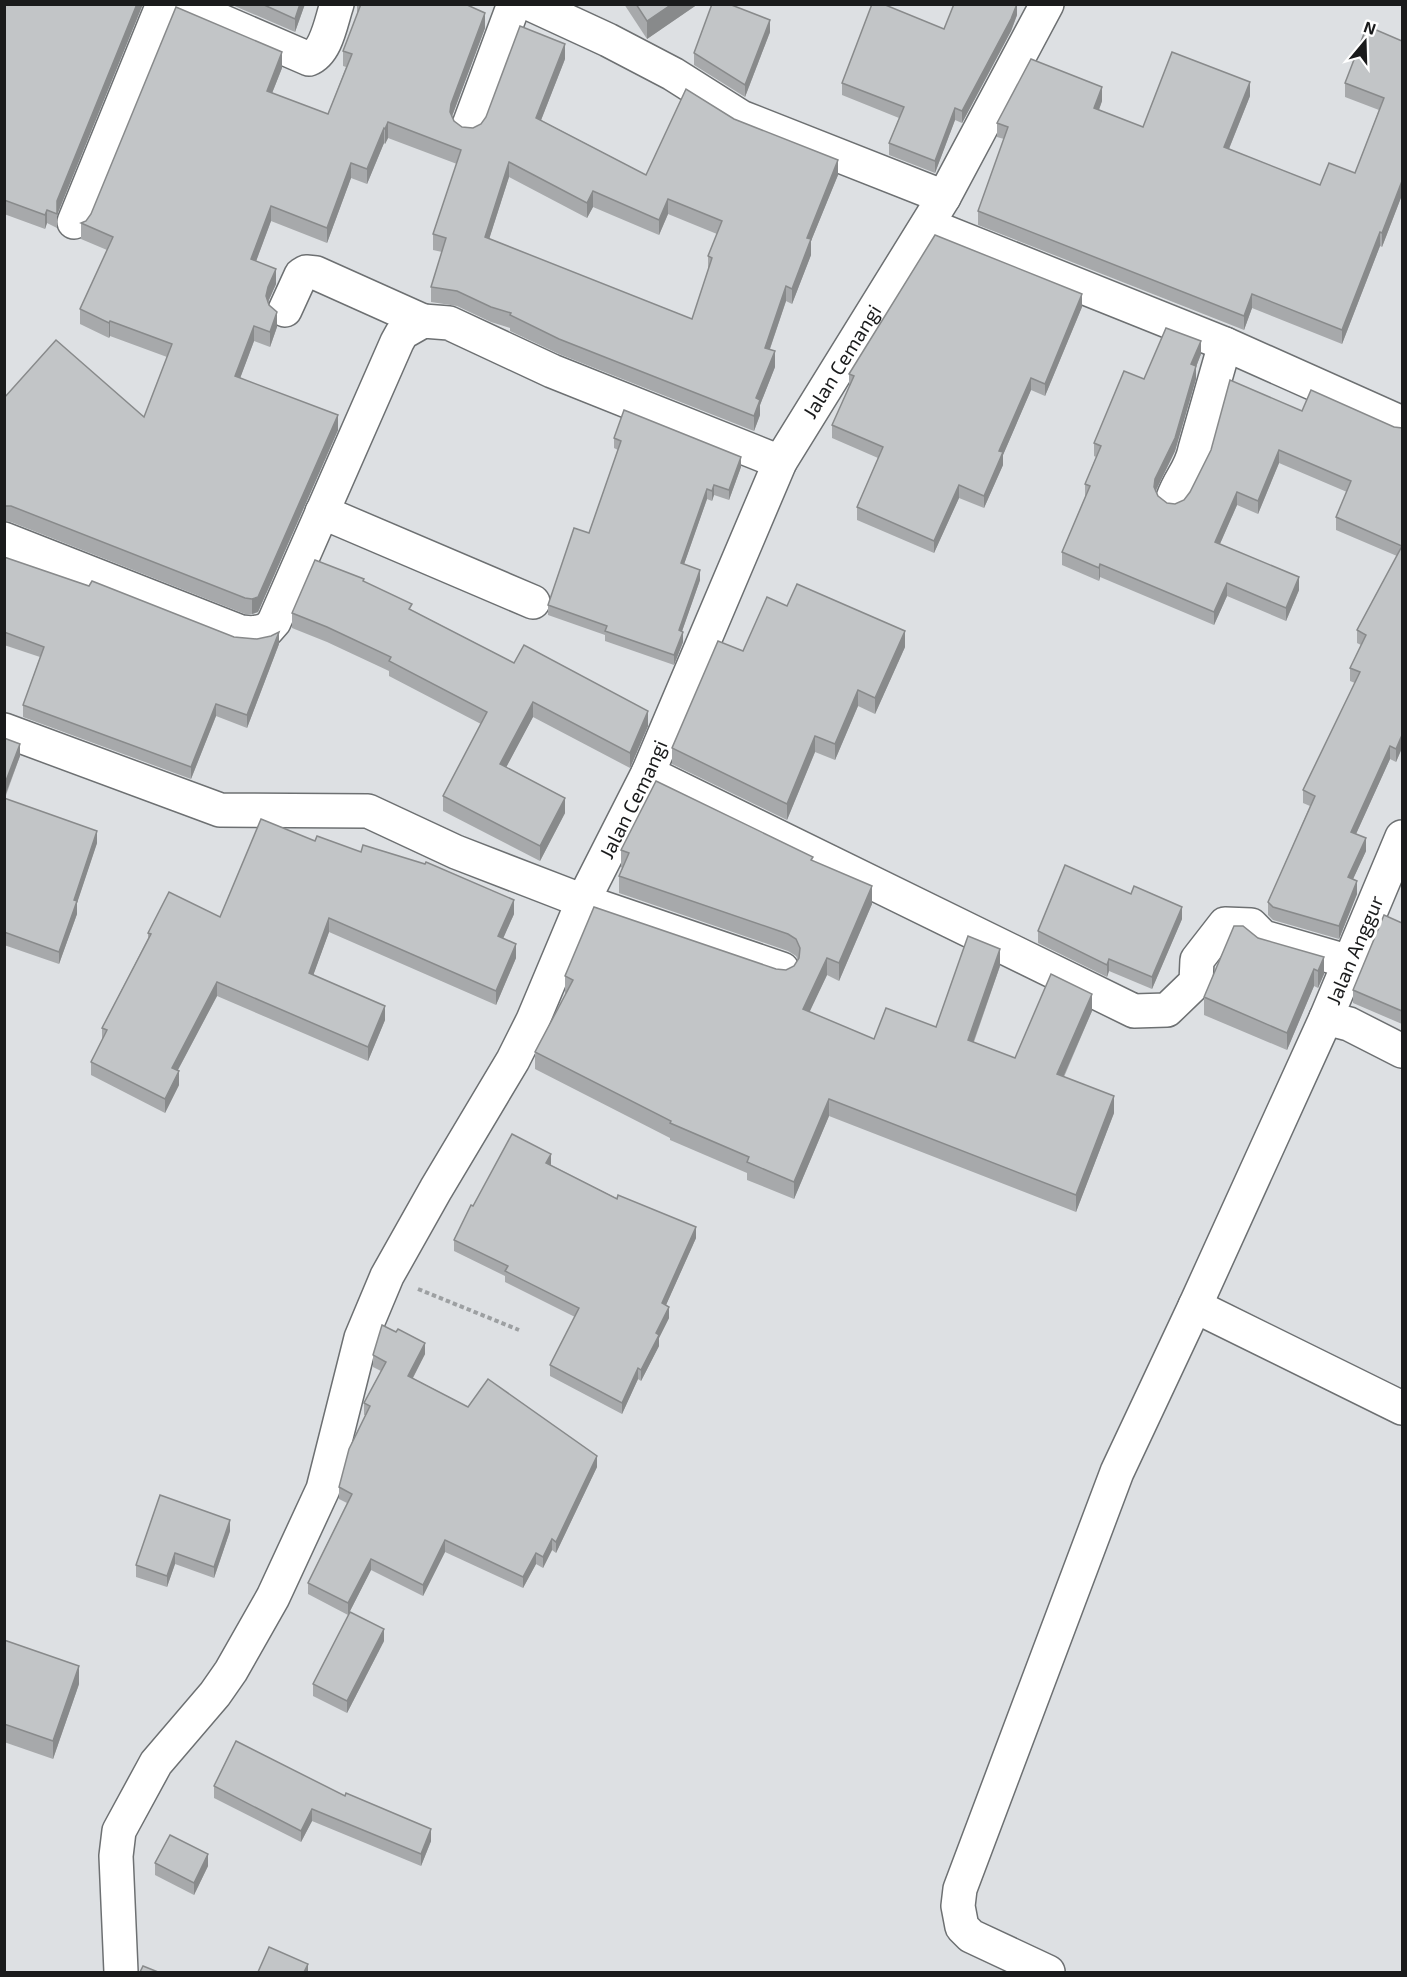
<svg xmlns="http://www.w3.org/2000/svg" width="1407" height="1977" font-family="'Exo 2',sans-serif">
	<rect width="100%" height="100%" fill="#dde0e3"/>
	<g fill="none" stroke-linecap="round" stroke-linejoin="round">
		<defs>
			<g id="minor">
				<path d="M182,4L309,59C327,52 331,21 337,4"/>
				<polyline points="530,4 608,40 673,74 741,117 944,197"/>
				<polyline points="469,125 514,4"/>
				<polyline points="74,222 163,4"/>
				<polyline points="928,225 1225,344 1402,423"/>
				<polyline points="285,310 301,275 306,272 316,273 423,321"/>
				<path d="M1173,498C1180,478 1191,470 1195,449L1225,344"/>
				<polyline points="322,512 533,602"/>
				<polyline points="4,539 241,632 253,633 267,630 274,622 397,342 402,333 423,321 449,323 552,371 780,462"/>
				<polyline points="4,730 220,810 368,811 456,852 583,901 782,969"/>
				<polyline points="648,773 1134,1011 1167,1010 1196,982 1197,960 1225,924 1251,925 1263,937 1350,962"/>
				<polyline points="1402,837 1326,1018 1349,1024 1402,1051"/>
				<polyline points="1195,1306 1402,1408"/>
				<path id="s1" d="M121,1972L116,1856L119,1831L156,1763L215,1694L231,1671L273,1597L323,1489L361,1338L387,1276L436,1189L513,1060L533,1020L583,901L648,773L780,462L944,197L1047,4"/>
				<polyline points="1048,1972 971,1936 962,1927 958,1906 960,1889 1117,1472 1195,1306 1326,1018"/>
			</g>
		</defs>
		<use href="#minor" stroke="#6d7072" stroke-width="36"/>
		<polyline stroke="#9da0a2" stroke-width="4" stroke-dasharray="4.5 3" stroke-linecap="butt" points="418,1289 519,1330"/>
		<use href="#minor" stroke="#fff" stroke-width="33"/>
	</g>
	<g fill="#a7a9ab" fill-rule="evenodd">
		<polygon points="4,4 143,4 57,215 57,228 47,223 45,229 4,214"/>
		<polygon points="230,4 305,4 295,32"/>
		<path d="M357,4H465L485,28L452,116L454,121L462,127L473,128L481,124L565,59L541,120L646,175L734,119L838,175L811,241V255L792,304L786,301L770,349L775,367L760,405V415L754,431L559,354L510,331V328L491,322L457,306L431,302V287L442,252L433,250V234L457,164L388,138L385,144L384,143L367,184L351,178L327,243L271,221L256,261L276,284L268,302L277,327L270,347L254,341L240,378L338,430L258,612L252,614H245L11,522L4,521V398L144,417L167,357L110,336L109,338L80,324V309L107,250L81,239V223L86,221L282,68L272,93L328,114L346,67L343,66V51L357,15ZM509,177L587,218L593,207L659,235L668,214L717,234L708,256V270L692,319L489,239Z"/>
		<polygon points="624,4 698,4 647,39"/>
		<polygon points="1017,15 1011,31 962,123 955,120 935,173 889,155 889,143 899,118 842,95 842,83 944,29"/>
		<polygon points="770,32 745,97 694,65 694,53"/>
		<polygon points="1402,41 1402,195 1382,247 1380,246 1342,344 1252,308 1244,330 978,225 978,211 1004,139 997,137 997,123 1102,101 1099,110 1143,127 1250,96 1229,149 1320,185 1355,173 1379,110 1345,97 1345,83"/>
		<polygon points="1082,307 1045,396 1031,390 1003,455 1003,465 984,508 959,498 934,553 857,520 857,507 878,458 832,438 832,425 849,387 849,374"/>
		<polygon points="1201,354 1196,367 1196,379 1175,451 1156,491 1158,496 1167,503 1175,504 1184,500 1302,411 1402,428 1402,748 1396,762 1390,759 1356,834 1366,851 1353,879 1357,894 1339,939 1273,920 1268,915 1268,902 1310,806 1303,803 1303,790 1355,683 1350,681 1350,668 1361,645 1357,643 1357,630 1397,556 1336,530 1336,517 1347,492 1279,463 1258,514 1237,505 1220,544 1299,590 1286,621 1227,596 1214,625 1100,577 1099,581 1062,565 1062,552 1085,497 1085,484 1096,457 1094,456 1094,443 1144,379"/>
		<polygon points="614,438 741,467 729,500 714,495 712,501 707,499 684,564 700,580 682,631 683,642 674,665 605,641 605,635 548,615 548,605 589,533 618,450 614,448"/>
		<polygon points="4,557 234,637 279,644 247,728 216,716 191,779 23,717 23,705 40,657 4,645"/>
		<polygon points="364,582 412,610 514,663 648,726 630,768 533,717 506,767 565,813 540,861 443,811 443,796 481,724 389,676 389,671 327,642 292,628 292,613"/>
		<polygon points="787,606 905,647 875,714 858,706 835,760 815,752 787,820 672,764 672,748 743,651"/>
		<polygon points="4,738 20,756 5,798 97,843 77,903 77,914 59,964 4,945"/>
		<polygon points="315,841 514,914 503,938 516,958 496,1005 329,932 313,975 385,1020 368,1061 217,996 178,1070 179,1085 165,1113 91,1075 91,1062 102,1040 102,1028 148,938 148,933 220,917"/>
		<polygon points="621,850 813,861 872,904 839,981 827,975 809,1012 874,1039 936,1027 1000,966 974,1042 1015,1058 1092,1011 1064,1077 1114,1113 1076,1212 829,1116 794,1199 747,1180 747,1173 670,1140 670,1138 535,1069 535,1052 566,994 565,993 565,976 786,970 794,966 798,960 796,956 788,951 619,893 619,876 622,868 621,867"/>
		<polygon points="1182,919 1152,989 1109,971 1107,977 1038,943 1038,931"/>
		<polygon points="1402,923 1402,1024 1353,1003 1353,990"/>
		<polygon points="1258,938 1324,974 1318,988 1314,986 1287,1050 1204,1015 1204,997"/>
		<polygon points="551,1165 696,1238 666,1305 669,1318 659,1338 659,1346 641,1381 638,1379 622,1414 550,1376 550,1365 575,1317 505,1282 505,1276 454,1251 454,1240 473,1206"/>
		<polygon points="425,1354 413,1378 468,1407 597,1467 556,1553 552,1550 543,1568 536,1564 523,1588 445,1552 423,1596 371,1570 348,1615 308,1594 308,1583 347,1503 339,1499 339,1487 366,1415 364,1415 364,1403 381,1371 373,1367 373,1355"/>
		<polygon points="230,1531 214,1578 175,1564 167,1587 136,1577 136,1565"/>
		<polygon points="4,1640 79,1684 53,1759 4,1742"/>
		<polygon points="384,1641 347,1713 313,1696 313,1684"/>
		<polygon points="236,1741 431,1841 421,1866 312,1821 301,1842 214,1798 214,1786"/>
		<polygon points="155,1863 208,1866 194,1895 155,1875"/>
	</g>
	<g fill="#888a8b">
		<polygon points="137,4 143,4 57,215 57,201"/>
		<polygon points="300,4 305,4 295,32 295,19"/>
		<polygon points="672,4 698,4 647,39 647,21"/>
		<polygon points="1017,4 1017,15 1011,31 962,123 962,111"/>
		<polygon points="485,13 485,28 451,119 450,112 451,104"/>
		<polygon points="770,20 770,32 745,97 745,85"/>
		<polygon points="565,44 565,59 536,133 536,118"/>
		<polygon points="282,52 282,68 267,106 267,91"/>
		<polygon points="1250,82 1250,96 1224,161 1224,147"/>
		<polygon points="1102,87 1102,101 1094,123 1094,108"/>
		<polygon points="955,108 955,120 935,173 935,161"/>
		<polygon points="388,122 388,138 385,144 385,129"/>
		<polygon points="384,128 384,143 367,184 367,169"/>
		<polygon points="838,160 838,175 811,241 811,255 792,304 792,289 807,238"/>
		<polygon points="509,162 509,177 485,252 485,237"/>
		<polygon points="351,163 351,178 327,243 327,228"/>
		<polygon points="1402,181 1402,195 1382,247 1382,233"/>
		<polygon points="593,191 593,207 587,218 587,203"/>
		<polygon points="668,199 668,214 659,235 659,220"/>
		<polygon points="271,206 271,221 251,275 251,259"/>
		<polygon points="47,210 47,223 45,229 45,215"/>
		<polygon points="1380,232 1380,246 1342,344 1342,330"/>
		<polygon points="276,269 276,284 268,302 266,296 268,287"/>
		<polygon points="786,286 786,301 765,363 765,348"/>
		<polygon points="1082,294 1082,307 1045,396 1045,384"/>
		<polygon points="1252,294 1252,308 1244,330 1244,316"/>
		<polygon points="277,312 277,327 270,347 270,332"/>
		<polygon points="110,321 110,336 109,338 109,323"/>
		<polygon points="254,326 254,341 235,392 235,376"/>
		<polygon points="1201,341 1201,354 1196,367 1196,379 1175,451 1155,492 1154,487 1155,479 1191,364"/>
		<polygon points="775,351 775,367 760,405 760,415 754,431 754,416 756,398"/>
		<polygon points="1031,378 1031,390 1003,455 1003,465 984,508 984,496 999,451"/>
		<polygon points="338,415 338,430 258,612 252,614 252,599"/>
		<polygon points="1279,450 1279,463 1258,514 1258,501"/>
		<polygon points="741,457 741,467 729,500 729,490"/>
		<polygon points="714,485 714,495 712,501 712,491"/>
		<polygon points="959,485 959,498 934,553 934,541"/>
		<polygon points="707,489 707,499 681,573 681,563"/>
		<polygon points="1237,492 1237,505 1215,555 1215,542"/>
		<polygon points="1100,564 1100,577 1099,581 1099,568"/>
		<polygon points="700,570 700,580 679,640 679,630"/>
		<polygon points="1299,577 1299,590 1286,621 1286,608"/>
		<polygon points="1227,583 1227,596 1214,625 1214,612"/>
		<polygon points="905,631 905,647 875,714 875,698"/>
		<polygon points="279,632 279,644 247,728 247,715"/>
		<polygon points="683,632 683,642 674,665 674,655"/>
		<polygon points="858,690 858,706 835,760 835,744"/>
		<polygon points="533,702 533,717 500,779 500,764"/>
		<polygon points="216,704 216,716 191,779 191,767"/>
		<polygon points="648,711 648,726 630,768 630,753"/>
		<polygon points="1402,735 1402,748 1396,762 1396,749"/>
		<polygon points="815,736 815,752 787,820 787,804"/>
		<polygon points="20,744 20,756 4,798 4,786"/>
		<polygon points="1390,746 1390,759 1351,845 1351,832"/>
		<polygon points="565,798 565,813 540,861 540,846"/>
		<polygon points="97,831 97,843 77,903 77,914 59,964 59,952 74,900"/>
		<polygon points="1366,838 1366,851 1348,890 1348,877"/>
		<polygon points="1357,881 1357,894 1339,939 1339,926"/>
		<polygon points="872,886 872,904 839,981 839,963"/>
		<polygon points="514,900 514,914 498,950 498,936"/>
		<polygon points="1182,907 1182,919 1152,989 1152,977"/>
		<polygon points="329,918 329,932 309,987 309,973"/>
		<polygon points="516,944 516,958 496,1005 496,991"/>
		<polygon points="1000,949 1000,966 968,1057 968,1040"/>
		<polygon points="1324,957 1324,974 1318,988 1318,971"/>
		<polygon points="827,958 827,975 803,1026 803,1009"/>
		<polygon points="1109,959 1109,971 1107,977 1107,965"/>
		<polygon points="1314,969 1314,986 1287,1050 1287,1033"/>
		<polygon points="217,982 217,996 172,1081 172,1068"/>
		<polygon points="1092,994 1092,1011 1057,1091 1057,1074"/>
		<polygon points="385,1006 385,1020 368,1061 368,1047"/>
		<polygon points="179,1071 179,1085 165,1113 165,1099"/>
		<polygon points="1114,1096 1114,1113 1076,1212 1076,1195"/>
		<polygon points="829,1099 829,1116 794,1199 794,1182"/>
		<polygon points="551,1154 551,1165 546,1174 546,1163"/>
		<polygon points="696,1227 696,1238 662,1314 662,1303"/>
		<polygon points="669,1307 669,1318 659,1338 659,1346 641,1381 641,1370 656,1333"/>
		<polygon points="425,1343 425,1354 408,1387 408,1376"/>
		<polygon points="638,1368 638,1379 622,1414 622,1403"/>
		<polygon points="597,1456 597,1467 556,1553 556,1542"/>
		<polygon points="230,1520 230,1531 214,1578 214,1567"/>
		<polygon points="552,1539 552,1550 543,1568 543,1557"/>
		<polygon points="445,1540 445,1552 423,1596 423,1585"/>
		<polygon points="175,1553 175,1564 167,1587 167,1576"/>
		<polygon points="536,1553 536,1564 523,1588 523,1577"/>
		<polygon points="371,1559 371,1570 348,1615 348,1603"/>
		<polygon points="384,1629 384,1641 347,1713 347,1701"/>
		<polygon points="79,1666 79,1684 53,1759 53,1741"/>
		<polygon points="312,1809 312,1821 301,1842 301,1831"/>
		<polygon points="431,1829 431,1841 421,1866 421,1854"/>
		<polygon points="208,1854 208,1866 194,1895 194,1883"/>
		<polygon points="308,1964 308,1972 304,1972"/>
	</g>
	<g fill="#c2c5c7" stroke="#888a8b" stroke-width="1.5" fill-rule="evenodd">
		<polygon points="4,4 137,4 57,201 57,214 47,210 45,215 4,200"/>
		<polygon points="262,4 300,4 295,19"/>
		<path d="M361,4H465L485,13L451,104L450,112L454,121L462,127L473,128L481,124L486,117L520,26L565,44L536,118L646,175L686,89L734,119L838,160L807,238L811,239L792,289L786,286L765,348L775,351L756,398L760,400L754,416L559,339L510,315L511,313L491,307L457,291L431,287L446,238L433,234L461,150L388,122L385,129L384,128L367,169L351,163L327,228L271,206L251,259L276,269L268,287L266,296L269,305L277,312L270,332L254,326L235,376L338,415L258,597L252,599L245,598L11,506H4V398L56,340L144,417L172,344L110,321L109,323L80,309L113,237L81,223L86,221L91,214L176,7L282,52L267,91L328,114L352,54L343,51ZM509,162L587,203L593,191L659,220L668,199L722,221L708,256L712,258L692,319L485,237Z"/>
		<polygon points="636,4 672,4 647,21"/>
		<polygon points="712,4 729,4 770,20 745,85 694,53"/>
		<polygon points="872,4 883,4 944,29 954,4 1017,4 1011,19 962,111 955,108 935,161 889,143 904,107 842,83"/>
		<polygon points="1367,26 1402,41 1402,181 1382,233 1380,232 1342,330 1252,294 1244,316 978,211 1008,127 997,123 1031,59 1102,87 1094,108 1143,127 1172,52 1250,82 1224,147 1320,185 1329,163 1355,173 1384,98 1345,83"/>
		<polygon points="935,235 1082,294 1045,384 1031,378 999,451 1003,452 984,496 959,485 934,541 857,507 883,447 832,425 854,376 849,374"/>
		<polygon points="1166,328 1201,341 1191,364 1196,366 1175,438 1155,479 1154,487 1158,496 1167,503 1175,504 1184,500 1190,492 1211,450 1230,380 1302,411 1311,390 1394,427 1402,428 1402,735 1396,749 1390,746 1351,832 1366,838 1348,877 1357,881 1339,926 1273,907 1268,902 1315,796 1303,790 1360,672 1350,668 1366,635 1357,630 1402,546 1336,517 1351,481 1279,450 1258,501 1237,492 1215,542 1299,577 1286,608 1227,583 1214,612 1100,564 1099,568 1062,552 1090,486 1085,484 1101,446 1094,443 1124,371 1144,379"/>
		<polygon points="624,410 741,457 729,490 714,485 712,491 707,489 681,563 700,570 679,630 683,632 674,655 605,631 607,626 548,605 574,528 589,533 621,441 614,438"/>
		<polygon points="4,557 89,586 92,581 234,637 257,639 271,636 279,632 247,715 216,704 191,767 23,705 44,647 4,632"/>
		<polygon points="315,560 364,579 363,581 412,604 409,609 514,663 524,645 648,711 630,753 533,702 500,764 565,798 540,846 443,796 487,712 389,661 391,657 327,627 292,613"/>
		<polygon points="797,584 905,631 875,698 858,690 835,744 815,736 787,804 672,748 718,641 743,651 767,597 787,606"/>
		<polygon points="4,738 20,744 4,786"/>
		<polygon points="656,781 813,857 811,860 872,886 839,963 827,958 803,1009 874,1039 886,1008 936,1027 968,936 1000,949 968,1040 1015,1058 1051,974 1092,994 1057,1074 1114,1096 1076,1195 829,1099 794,1182 747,1162 749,1157 670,1123 671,1121 535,1052 573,980 565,976 594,907 776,969 786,970 794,966 799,958 800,948 796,939 788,934 619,876 629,853 621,850"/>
		<polygon points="4,798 97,831 74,900 77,901 59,952 4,932"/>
		<polygon points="261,819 315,841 317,836 361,852 363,845 425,864 426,862 514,900 498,936 516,944 496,991 329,918 309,973 385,1006 368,1047 217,982 172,1068 179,1071 165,1099 91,1062 107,1030 102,1028 151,934 148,933 169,892 220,917"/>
		<polygon points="1065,865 1131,894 1134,886 1182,907 1152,977 1109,959 1107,965 1038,931"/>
		<polygon points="1384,915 1402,923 1402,1011 1353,990"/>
		<polygon points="1234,926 1243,926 1258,938 1324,957 1318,971 1314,969 1287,1033 1204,997"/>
		<polygon points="512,1134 551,1154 546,1163 617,1199 618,1195 696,1227 662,1303 669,1307 656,1333 659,1335 641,1370 638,1368 622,1403 550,1365 579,1308 505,1271 508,1266 454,1240 471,1205 473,1206"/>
		<polygon points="382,1325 396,1332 398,1329 425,1343 408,1376 468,1407 488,1379 597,1456 556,1542 552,1539 543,1557 536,1553 523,1577 445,1540 423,1585 371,1559 348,1603 308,1583 352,1494 339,1487 349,1449 370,1406 364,1403 386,1362 373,1355"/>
		<polygon points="160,1495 230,1520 214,1567 175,1553 167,1576 136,1565"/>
		<polygon points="350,1612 384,1629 347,1701 313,1684"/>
		<polygon points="4,1640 79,1666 53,1741 4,1724"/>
		<polygon points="236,1741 345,1796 346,1793 431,1829 421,1854 312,1809 301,1831 214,1786"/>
		<polygon points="170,1835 208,1854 194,1883 155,1863"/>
		<polygon points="269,1947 308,1964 304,1972 258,1972"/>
		<polygon points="143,1966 158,1972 140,1972"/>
	</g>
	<g text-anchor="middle" stroke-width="6" stroke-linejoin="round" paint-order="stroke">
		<g font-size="20" fill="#1a1b1c" stroke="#fff">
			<text dy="7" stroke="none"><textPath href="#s1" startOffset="1788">Jalan Cemangi</textPath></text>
			<text dy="7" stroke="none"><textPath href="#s1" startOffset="1302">Jalan Cemangi</textPath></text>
			<text transform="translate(1355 950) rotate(-67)" y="7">Jalan Anggur</text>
		</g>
	</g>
	<rect width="1407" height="1977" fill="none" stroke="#1a1b1c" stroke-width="12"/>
	<g transform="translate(1365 42) rotate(19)" stroke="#ffffff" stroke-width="4.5" paint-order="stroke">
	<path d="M0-4.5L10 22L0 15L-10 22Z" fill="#1a1b1c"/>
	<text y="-9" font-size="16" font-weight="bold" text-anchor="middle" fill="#1a1b1c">N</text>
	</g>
</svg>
